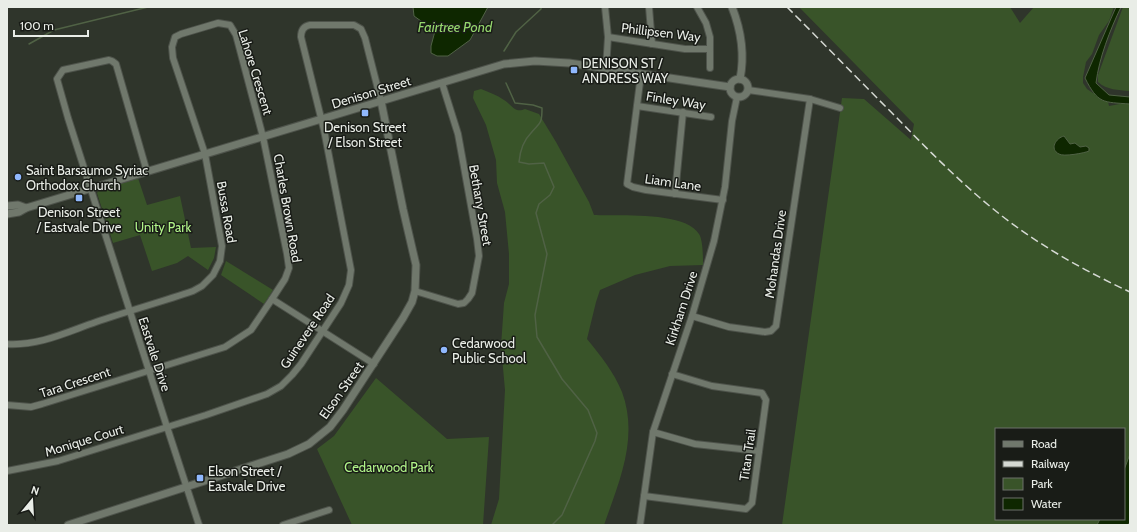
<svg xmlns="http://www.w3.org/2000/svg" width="1137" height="532" font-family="Cabin,sans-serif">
	<rect width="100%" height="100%" fill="#2f352b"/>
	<g fill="#395429" fill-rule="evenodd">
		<path d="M799,7H1010L1020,23L1034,7H1114L1109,21L1099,35L1092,54L1086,62L1083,77V83L1087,89L1093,93L1107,97L1109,106L1130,102V525H782L842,98L864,99L911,140L914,124ZM996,429H1124V519H996Z"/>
		<path d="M1123,7H1130V91C1118,90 1107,90 1098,82V75Z"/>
		<path d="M481,89C488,92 497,95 504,100C511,104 515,114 525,109L539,114L556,142L589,202L594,215C618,216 686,211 699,234C703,240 703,257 703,265L670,266L635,275L600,290L596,302L587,339C600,355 614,372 622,392C639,438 619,482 604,525H491L499,499L505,390L501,346L504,303L509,284V254L505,212L497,183L496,160L486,125L473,98L474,91Z"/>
		<polygon points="138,178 147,205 180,196 191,248 216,247 214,258 208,270 188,256 177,263 152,271 140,235 113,243 97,193 100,189"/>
		<polygon points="226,261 273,290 264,304 221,275"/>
		<polygon points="376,378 447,439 489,437 483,525 352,525 317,449 334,436"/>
	</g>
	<g fill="#0e2700" stroke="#506245">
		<polygon points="413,7 488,7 470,40 448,56 437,56 431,53 431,46 435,31 414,16"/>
		<path d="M1116,7H1121C1110,30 1099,58 1096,83L1109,95L1130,97V104C1103,102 1098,104 1085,78Z"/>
		<path d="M1064,136L1070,144L1075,143L1080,147L1086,146L1089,148V151C1085,153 1063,157 1059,154C1049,149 1056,138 1064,136Z"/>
		<polygon points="1130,454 1130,522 1128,525 1097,525 1100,519 1124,519 1124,470"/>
	</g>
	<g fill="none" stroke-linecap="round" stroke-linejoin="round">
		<g stroke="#506245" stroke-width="1.5">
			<polyline points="29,44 54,30 148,7"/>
			<polyline points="504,51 516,32 541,9 541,7"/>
			<path d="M506,83L515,103L533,105L542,108C542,125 540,122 531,133C524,140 520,151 519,162L529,164L544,163L554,187L550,195L539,204L536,213L547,254L535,315L537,337L562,379L588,410L597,433L595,441L562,515L552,525"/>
		</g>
		<defs>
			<g id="minor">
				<polyline points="605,7 608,37 606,69"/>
				<polyline points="649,7 652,44"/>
				<polyline points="697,7 706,23 710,37 710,68"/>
				<polyline points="608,37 685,49 710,49"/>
				<polyline points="641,74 627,184 633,187 646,190 723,200"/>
				<polyline points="748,90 810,99 840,108"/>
				<polyline points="637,106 711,117"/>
				<polyline points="147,172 116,64 112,61 109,60 63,70 57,79 68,118 167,427 199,525"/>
				<polyline points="675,194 683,112"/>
				<polyline points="415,291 458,304 464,303 468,299 472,293 479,256 477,239 458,134 442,83"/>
				<polyline points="272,299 374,364"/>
				<polyline points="692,316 729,327 765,332 771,331 776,326 810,99"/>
				<path d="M7,344C39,346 67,332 96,322C128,311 161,302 193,291L202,286L213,275L220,261L222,246L205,154L173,58L172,47L175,37L181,34L218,23L230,25L236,35L263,137L287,254L289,268L285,279L272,299L251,330L225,347L42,404L31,407L7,405"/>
				<polyline points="653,432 695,444 759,451"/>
				<path d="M7,471L58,461L206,415L267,394L281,386L292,375L301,364L341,303L349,285L351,270L324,130L301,37C301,30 304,26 310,25H354L361,29L365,38L381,101"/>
				<polyline points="644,496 746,509 752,503 766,400 762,393 712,386 672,374"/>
				<polyline points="283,525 329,510"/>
				<polyline points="640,525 653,432 692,316 714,241 725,187 732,121 737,97"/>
			</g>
			<g id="tertiary">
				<path d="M732,7C741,30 745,54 740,79"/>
				<circle cx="739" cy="88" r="9"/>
				<polyline points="7,206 18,205 26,208"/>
				<polyline points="7,214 19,212 26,208 504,64 535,61 569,63 730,87"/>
				<polyline points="68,525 288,454 309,444 330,427 343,410 403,318 412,302 415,291 416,265 403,209 381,101"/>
			</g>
		</defs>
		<use href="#minor" stroke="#4e534b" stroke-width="8"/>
		<use href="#tertiary" stroke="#4e534b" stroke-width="9"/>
		<use href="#minor" stroke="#70786c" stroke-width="6"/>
		<use href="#tertiary" stroke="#70786c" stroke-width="7"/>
		<path stroke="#d5d9d3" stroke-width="1.5" stroke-dasharray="8 4" stroke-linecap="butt" d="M787,7C824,44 861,82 898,119C931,153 965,187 1002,216C1042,247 1085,271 1130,292"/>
	</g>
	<g fill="#90b8fd" stroke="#191c17" stroke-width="1.5">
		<rect x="570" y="66" width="8" height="8" rx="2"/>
		<rect x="361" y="109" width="8" height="8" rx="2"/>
		<circle cx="18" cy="177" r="4"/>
		<rect x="75" y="194" width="8" height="8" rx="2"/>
		<circle cx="444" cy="350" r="4"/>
		<rect x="196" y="474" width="8" height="8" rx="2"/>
	</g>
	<g text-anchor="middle" stroke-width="3" stroke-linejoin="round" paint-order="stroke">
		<g font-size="13" fill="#e9ede7" stroke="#191c17">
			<text transform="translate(661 32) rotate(7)" y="5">Phillipsen Way</text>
			<text transform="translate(256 72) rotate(73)" y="5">Lahore Crescent</text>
			<text transform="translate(371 92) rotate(-17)" y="5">Denison Street</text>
			<text transform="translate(676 100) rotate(9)" y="5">Finley Way</text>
			<text transform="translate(673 182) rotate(8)" y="5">Liam Lane</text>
			<text transform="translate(481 205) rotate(80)" y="5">Bethany Street</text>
			<text transform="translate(288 208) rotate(80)" y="5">Charles Brown Road</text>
			<text transform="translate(227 212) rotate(80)" y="5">Bussa Road</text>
			<text transform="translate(775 254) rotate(-82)" y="5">Mohandas Drive</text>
			<text transform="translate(681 308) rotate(-72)" y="5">Kirkham Drive</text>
			<text transform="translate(307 331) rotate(-56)" y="5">Guinevere Road</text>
			<text transform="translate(155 354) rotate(72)" y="5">Eastvale Drive</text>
			<text transform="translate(75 382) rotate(-18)" y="5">Tara Crescent</text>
			<text transform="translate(341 390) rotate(-55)" y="5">Elson Street</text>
			<text transform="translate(84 440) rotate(-17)" y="5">Monique Court</text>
			<text transform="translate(747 455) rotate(-82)" y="5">Titan Trail</text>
		</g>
		<g font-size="13" fill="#e9ede7" stroke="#191c17" text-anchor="start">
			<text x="582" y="68">DENISON ST /<tspan x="582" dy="15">ANDRESS WAY</tspan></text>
			<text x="365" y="132" text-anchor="middle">Denison Street<tspan x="365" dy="15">/ Elson Street</tspan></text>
			<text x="26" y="175">Saint Barsaumo Syriac<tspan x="26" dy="15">Orthodox Church</tspan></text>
			<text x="79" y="217" text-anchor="middle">Denison Street<tspan x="79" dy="15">/ Eastvale Drive</tspan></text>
			<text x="452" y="348">Cedarwood<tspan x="452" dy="15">Public School</tspan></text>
			<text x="208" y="476">Elson Street /<tspan x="208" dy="15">Eastvale Drive</tspan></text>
		</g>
		<g font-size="13" fill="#b1f489" stroke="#191c17">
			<text x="163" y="232">Unity Park</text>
			<text x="389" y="472">Cedarwood Park</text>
		</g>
		<g font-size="14" font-style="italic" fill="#95d76d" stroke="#191c17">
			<text x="455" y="32">Fairtree Pond</text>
		</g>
	</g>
	<rect width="1137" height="532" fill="none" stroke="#e9ede7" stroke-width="16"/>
	<rect x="995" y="428" width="130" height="92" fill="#191c17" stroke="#6c706a"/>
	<rect x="1003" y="441" width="20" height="6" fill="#70786c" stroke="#6c706a"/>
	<text x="1031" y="448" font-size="12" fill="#e9ede7">Road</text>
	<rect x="1003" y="461" width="20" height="6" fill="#d5d9d3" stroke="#6c706a"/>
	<text x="1031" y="468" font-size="12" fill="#e9ede7">Railway</text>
	<rect x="1003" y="478" width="20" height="12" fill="#395429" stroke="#6c706a"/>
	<text x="1031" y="488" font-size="12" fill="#e9ede7">Park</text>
	<rect x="1003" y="498" width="20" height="12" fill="#0e2700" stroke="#6c706a"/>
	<text x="1031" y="508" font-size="12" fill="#e9ede7">Water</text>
	<g transform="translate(32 500) rotate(18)" stroke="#191c17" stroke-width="3" paint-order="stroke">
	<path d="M0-3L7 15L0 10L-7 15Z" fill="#e9ede7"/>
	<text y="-6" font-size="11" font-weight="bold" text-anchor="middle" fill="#e9ede7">N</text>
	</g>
	<path d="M14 30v6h74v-6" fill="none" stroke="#e9ede7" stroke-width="2"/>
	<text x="20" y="30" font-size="12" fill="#e9ede7" stroke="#191c17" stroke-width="3" paint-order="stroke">100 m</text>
</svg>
